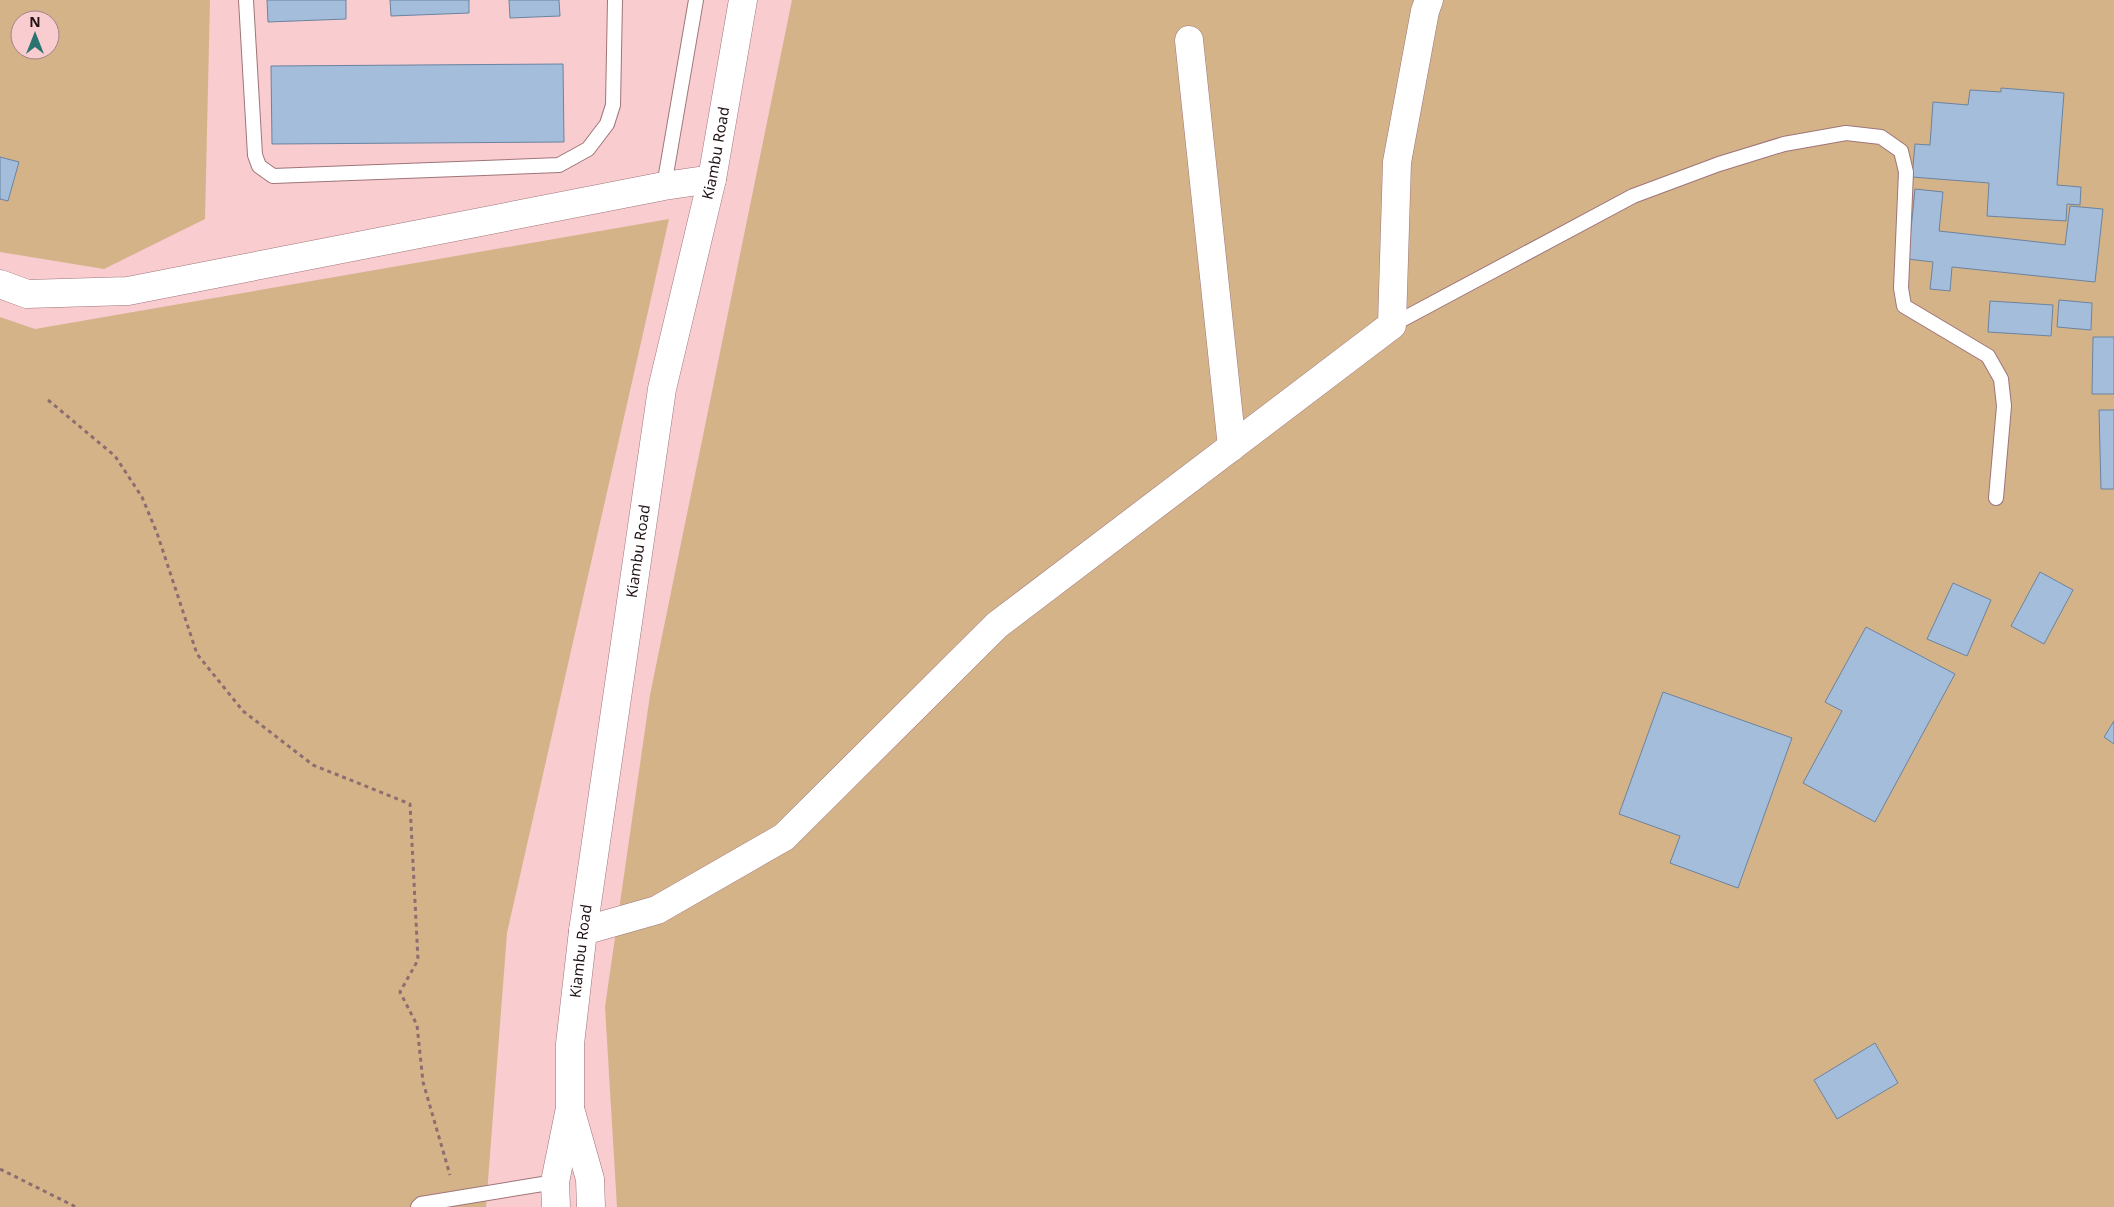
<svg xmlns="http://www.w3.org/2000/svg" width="2114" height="1207" font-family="'Noto Sans',sans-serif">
	<rect width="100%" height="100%" fill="#f9ccd0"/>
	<g fill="#d5b389" fill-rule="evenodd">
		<path d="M0,0H210L205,219L104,269L0,252ZM20,20H50V50H20Z"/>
		<polygon points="792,0 2114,0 2114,1207 617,1207 605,1007 650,695"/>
		<polygon points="669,219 507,933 486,1207 0,1207 0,317 35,329"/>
	</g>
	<g fill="#a3bddb" stroke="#6b839f">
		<polygon points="267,0 346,0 346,19 268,22"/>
		<polygon points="390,0 469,0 469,13 391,16"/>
		<polygon points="509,0 559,0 560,16 510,18"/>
		<polygon points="563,64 564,142 272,144 271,66"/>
		<polygon points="2001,88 2064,93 2057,185 2081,187 2080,205 2067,204 2066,221 1987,216 1989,183 1912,177 1915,144 1930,145 1933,102 1968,105 1970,90 2001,92"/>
		<polygon points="0,157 19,162 8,201 0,199"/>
		<polygon points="1915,189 1943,192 1939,231 2065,245 2070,206 2103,209 2095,282 1952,267 1950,291 1930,289 1933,262 1908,259"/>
		<polygon points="2059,300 2092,303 2091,330 2057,327"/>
		<polygon points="1990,301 2053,305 2051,336 1988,332"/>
		<polygon points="2093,337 2114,337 2114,394 2092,394"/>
		<polygon points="2099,410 2114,410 2114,489 2101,489"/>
		<polygon points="2040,572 2073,590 2044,644 2011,626"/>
		<polygon points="1953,583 1991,600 1967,656 1927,639"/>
		<polygon points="1866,627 1955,674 1875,822 1803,783 1842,711 1825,702"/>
		<polygon points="1663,692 1792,738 1738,888 1670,863 1680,836 1619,814"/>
		<polygon points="2114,721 2114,744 2104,737"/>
		<polygon points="1875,1043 1898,1083 1837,1119 1814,1080"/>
	</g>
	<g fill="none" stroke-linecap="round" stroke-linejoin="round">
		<defs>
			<g id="lane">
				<polyline points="246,0 255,155 259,166 273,176 559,165 588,149 607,124 613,105 615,0"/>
				<polyline points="664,186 696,0"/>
				<polyline points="1392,325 1633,196 1719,164 1784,144 1846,133 1881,137 1901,151 1906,172 1901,288 1904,306 1988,356 2001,379 2004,406 1996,498"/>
				<polyline points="418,1207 421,1204 555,1182"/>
			</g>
			<g id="street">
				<polyline points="1189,40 1232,447"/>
				<polyline points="0,284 27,294 128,291 664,186 712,179"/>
				<polyline points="583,931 657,910 784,837 997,625 1392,325 1397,162 1425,11 1429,0"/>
			</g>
			<g id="highway">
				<polyline points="571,1112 590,1179 591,1207"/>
				<path id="s1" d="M556,1207L555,1182L570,1108V1044L583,931L662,389L712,179L743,0"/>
			</g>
		</defs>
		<use href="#lane" stroke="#9e7579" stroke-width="16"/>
		<use href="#street" stroke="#9e7579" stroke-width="29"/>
		<use href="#highway" stroke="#9e7579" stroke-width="29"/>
		<g stroke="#8c6d70" stroke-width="3" stroke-dasharray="4 4" stroke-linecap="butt">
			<polyline points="48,400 115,456 142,497 157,533 197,654 243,711 313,765 410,804 418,960 400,992 417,1025 423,1082 450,1175"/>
			<polyline points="0,1169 76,1207"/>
		</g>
		<use href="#lane" stroke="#fff" stroke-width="14"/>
		<use href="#street" stroke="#fff" stroke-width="28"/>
		<use href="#highway" stroke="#fff" stroke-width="28"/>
	</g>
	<g text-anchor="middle" stroke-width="4" stroke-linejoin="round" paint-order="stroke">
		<g font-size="15" fill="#221214" stroke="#f9ccd0">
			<text dy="5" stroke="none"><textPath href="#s1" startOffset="1068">Kiambu Road</textPath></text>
			<text dy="5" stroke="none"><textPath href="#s1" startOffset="662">Kiambu Road</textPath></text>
			<text dy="5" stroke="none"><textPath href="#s1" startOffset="258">Kiambu Road</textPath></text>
		</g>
	</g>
	<g transform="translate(35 35)"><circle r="24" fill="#f9ccd0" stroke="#a38285"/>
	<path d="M0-4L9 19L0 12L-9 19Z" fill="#297371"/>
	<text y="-8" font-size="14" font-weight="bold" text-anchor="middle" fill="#221214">N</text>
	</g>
</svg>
